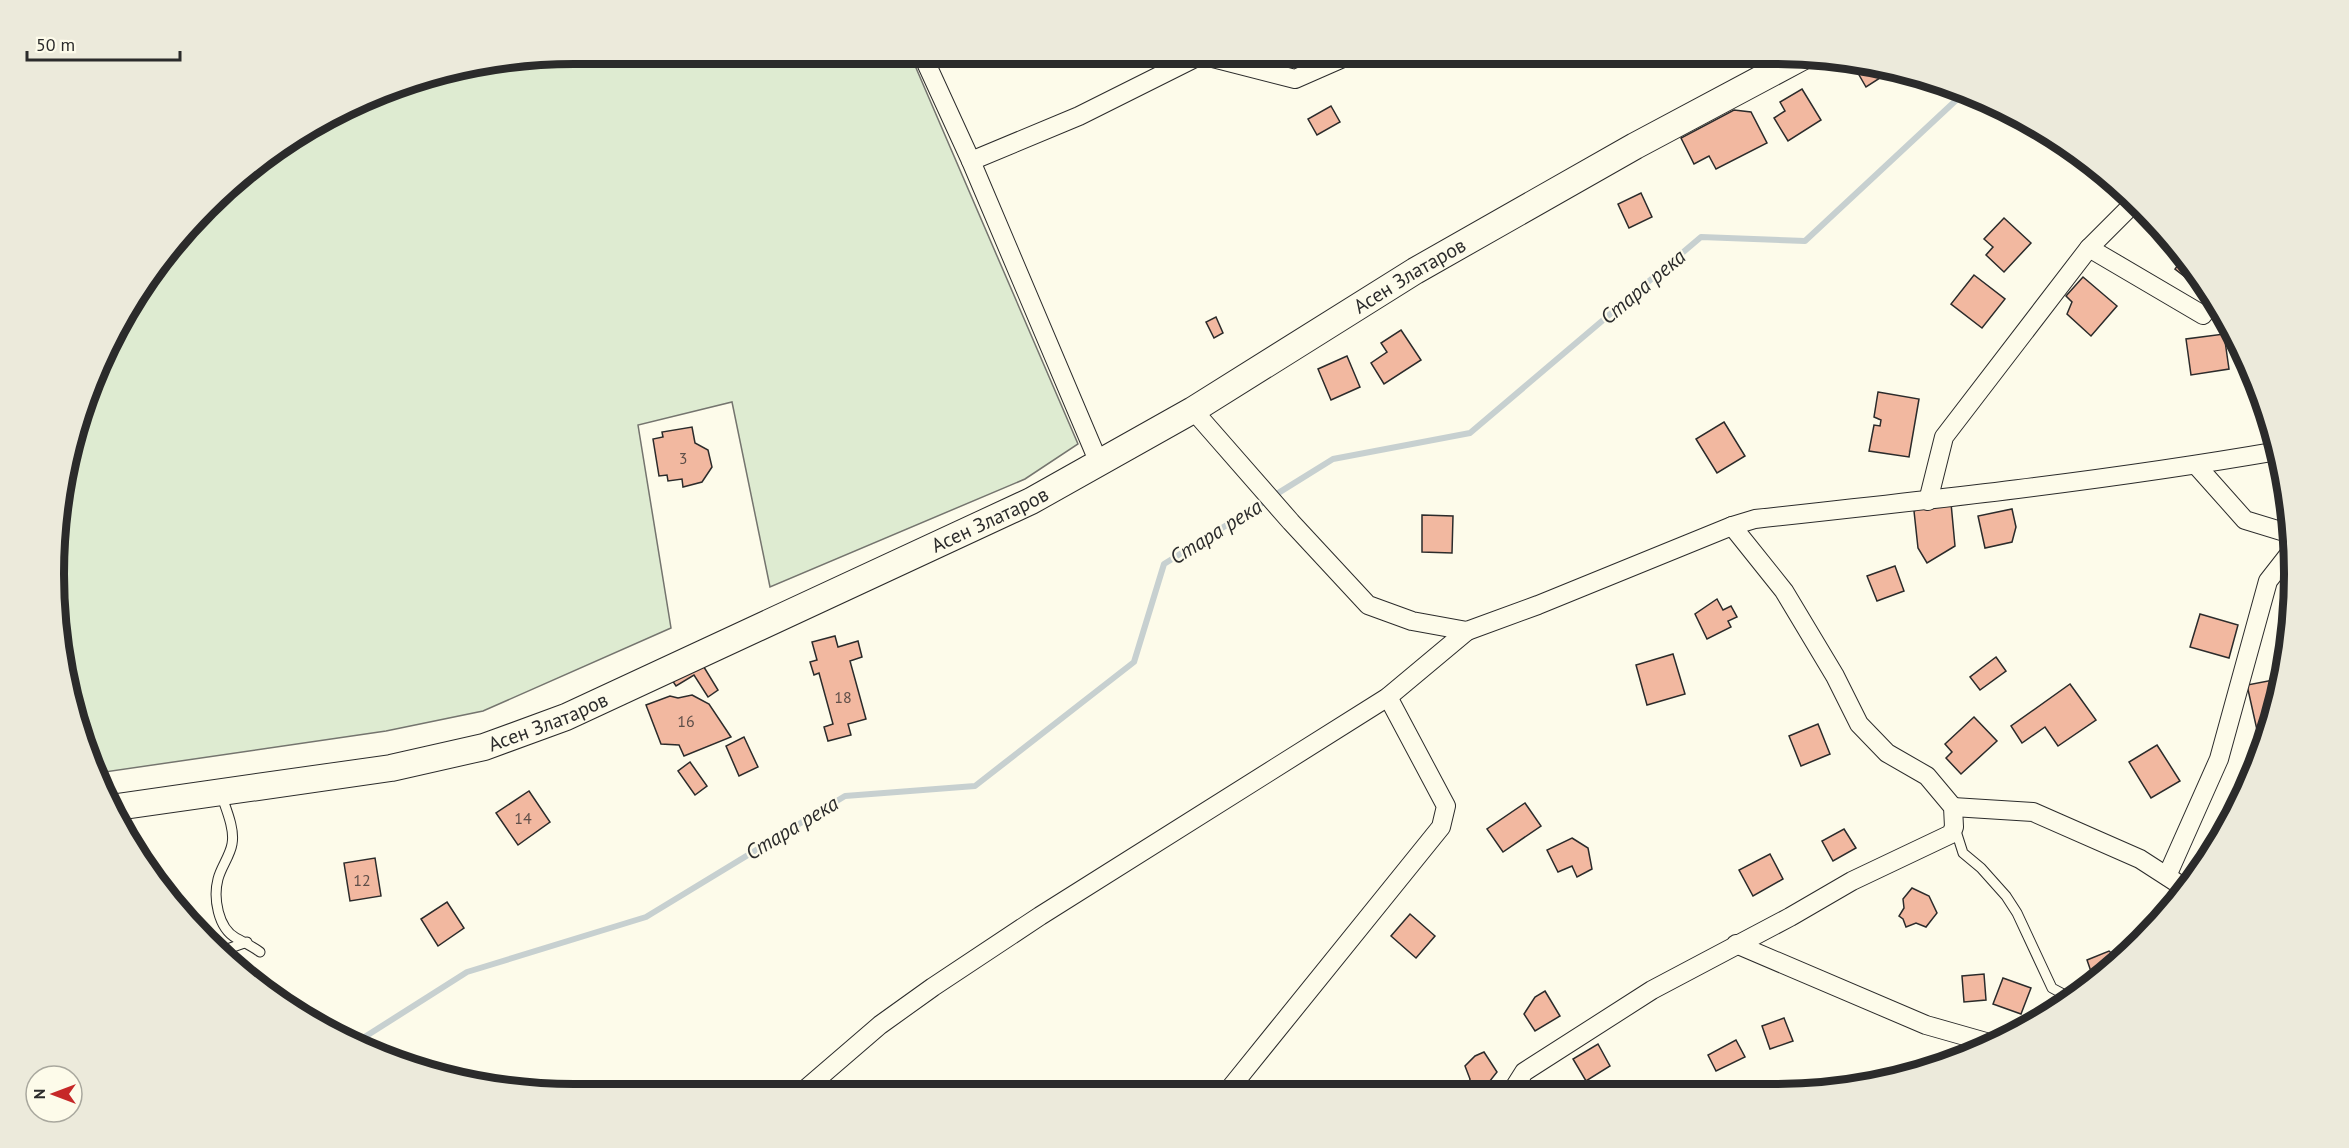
<svg xmlns="http://www.w3.org/2000/svg" width="2349" height="1148" font-family="'PT Sans',sans-serif">
	<rect width="100%" height="100%" fill="#fdfbea"/>
	<polygon fill="#deebd1" stroke="#74746e" stroke-width="1.5" points="574,54 910,54 1078,444 1025,479 770,587 732,402 638,425 671,628 483,711 386,731 98,773 58,642 64,472 94,375 141,285 257,162 407,82"/>
	<g fill="none" stroke-linecap="round" stroke-linejoin="round">
		<polyline stroke="#c7d0d0" stroke-width="6" points="363,1047 363,1038 467,972 646,917 845,796 975,786 1134,662 1164,564 1333,459 1470,433 1701,237 1805,241 1966,91"/>
	</g>
	<g fill="#f2b8a0" stroke="#2b2b2b" stroke-width="1.5">
		<polygon points="1851,61 1877,64 1894,69 1866,87"/>
		<polygon points="1920,77 1935,82 1927,87"/>
		<polygon points="1802,89 1821,120 1788,141 1774,118 1785,111 1780,102"/>
		<polygon points="1331,106 1340,122 1317,135 1308,119"/>
		<polygon points="1734,110 1751,112 1767,143 1716,169 1709,156 1694,164 1681,138"/>
		<polygon points="1641,193 1652,217 1629,228 1618,204"/>
		<polygon points="2004,218 2031,243 2004,272 1986,255 1993,247 1984,239"/>
		<polygon points="2174,245 2196,271 2189,280 2175,269 2184,257 2172,247"/>
		<polygon points="1974,275 2005,299 1982,328 1951,304"/>
		<polygon points="2083,277 2117,306 2091,336 2067,314 2072,302 2066,296"/>
		<polygon points="1216,317 1223,333 1214,338 1206,322"/>
		<polygon points="1401,330 1421,360 1384,384 1371,363 1387,352 1381,343"/>
		<polygon points="2224,334 2229,369 2191,375 2186,339"/>
		<polygon points="1347,356 1360,387 1331,400 1318,369"/>
		<polygon points="1878,392 1919,399 1909,457 1869,451 1874,425 1880,426 1881,420 1874,417"/>
		<polygon points="1724,422 1745,456 1717,473 1696,439"/>
		<polygon points="692,427 695,443 708,450 712,467 702,482 683,487 682,479 668,481 667,475 659,476 653,439 663,437 662,432"/>
		<polygon points="1951,503 1955,546 1927,563 1918,548 1914,511 1931,504"/>
		<polygon points="2012,509 2016,527 2012,542 1985,548 1978,516"/>
		<polygon points="1422,515 1453,516 1452,553 1422,552"/>
		<polygon points="1895,566 1904,591 1877,601 1867,576"/>
		<polygon points="1717,599 1723,610 1731,606 1737,617 1728,621 1731,627 1707,639 1695,614"/>
		<polygon points="2200,614 2238,625 2229,658 2190,647"/>
		<polygon points="835,636 838,647 858,641 862,657 850,661 866,719 848,724 851,735 828,741 824,727 833,724 819,673 814,675 810,662 817,660 812,642"/>
		<polygon points="1673,654 1685,694 1647,705 1636,665"/>
		<polygon points="1996,657 2006,671 1980,690 1970,677"/>
		<polygon points="699,659 718,690 708,697 694,675 676,686 670,677"/>
		<polygon points="2284,678 2269,728 2257,730 2247,685"/>
		<polygon points="2070,684 2096,720 2058,746 2045,727 2022,743 2011,726"/>
		<polygon points="692,695 709,704 731,737 684,756 679,745 661,744 646,705 670,696 678,698"/>
		<polygon points="1974,717 1997,741 1961,774 1946,758 1952,752 1945,744"/>
		<polygon points="1818,724 1830,754 1801,766 1789,736"/>
		<polygon points="744,737 758,767 739,776 726,746"/>
		<polygon points="2157,745 2180,781 2151,798 2129,762"/>
		<polygon points="690,762 707,786 695,795 678,771"/>
		<polygon points="529,791 550,822 518,845 496,813"/>
		<polygon points="1525,803 1541,826 1503,852 1487,829"/>
		<polygon points="1844,829 1856,848 1833,861 1822,841"/>
		<polygon points="1572,838 1588,848 1592,869 1577,877 1572,866 1558,872 1547,850"/>
		<polygon points="1770,854 1783,879 1753,896 1739,870"/>
		<polygon points="375,858 381,896 350,901 344,863"/>
		<polygon points="1912,888 1929,896 1937,913 1926,927 1916,923 1906,927 1903,919 1899,916 1904,908 1903,899"/>
		<polygon points="447,902 464,928 438,946 421,919"/>
		<polygon points="1410,914 1435,936 1416,958 1391,936"/>
		<polygon points="2109,951 2116,957 2125,953 2095,983 2087,960"/>
		<polygon points="1984,974 1986,1000 1964,1002 1962,976"/>
		<polygon points="2003,978 2031,988 2021,1014 1993,1004"/>
		<polygon points="1545,991 1560,1016 1535,1031 1524,1014 1535,997"/>
		<polygon points="1784,1018 1793,1041 1770,1049 1762,1026"/>
		<polygon points="1736,1040 1745,1057 1716,1071 1708,1055"/>
		<polygon points="1598,1044 1610,1066 1586,1081 1573,1059"/>
		<polygon points="1484,1052 1497,1072 1482,1091 1476,1091 1469,1085 1470,1079 1465,1066 1475,1056"/>
	</g>
	<g fill="none" stroke-linecap="round" stroke-linejoin="round">
		<defs>
			<g id="lane">
				<path d="M221,794C226,809 235,829 232,844C230,856 221,867 218,879C213,898 218,928 236,938C245,943 252,946 260,952"/>
				<polyline points="1955,828 1963,853 1981,868 2006,896 2017,913 2052,988 2067,996"/>
				<polyline points="219,952 247,942"/>
			</g>
			<g id="street">
				<polyline points="922,54 971,161 1099,463"/>
				<polyline points="971,161 1079,116 1201,55 1295,79 1352,54"/>
				<polyline points="2089,248 2203,315"/>
				<path d="M1193,410L1291,522L1368,605L1412,621L1467,631L1538,605L1732,526L1755,519C1930,500 2105,481 2278,451"/>
				<polyline points="2196,465 2245,520 2291,534"/>
				<polyline points="1928,501 1944,437 2089,248 2136,201"/>
				<polyline points="1953,807 2033,812 2140,859 2188,890"/>
				<polyline points="2167,876 2219,759 2268,581 2293,549"/>
				<polyline points="1736,944 1926,1025 1993,1044"/>
				<polyline points="1512,1091 1524,1072 1652,990 1790,917 1852,881 1951,834 1954,827 1953,807 1927,776 1887,753 1859,724 1835,676 1784,591 1732,526"/>
				<polyline points="1227,1092 1441,827 1446,806 1388,697"/>
				<polyline points="801,1093 880,1025 933,987 1040,916 1388,697 1467,631"/>
			</g>
			<g id="secondary">
				<path id="s1" d="M110,808L391,768L484,747L566,717L1031,501L1193,410L1415,271L1635,146L1802,57"/>
			</g>
		</defs>
		<use href="#lane" stroke="#2b2b2b" stroke-width="11"/>
		<use href="#street" stroke="#2b2b2b" stroke-width="20"/>
		<use href="#secondary" stroke="#2b2b2b" stroke-width="28"/>
		<use href="#lane" stroke="#fdfbea" stroke-width="9"/>
		<use href="#street" stroke="#fdfbea" stroke-width="18"/>
		<use href="#secondary" stroke="#fdfbea" stroke-width="26"/>
	</g>
	<g text-anchor="middle" stroke-width="4.5" stroke-linejoin="round" paint-order="stroke">
		<g font-size="16" fill="#5d4e48">
			<text x="683" y="464">3</text>
			<text x="843" y="703">18</text>
			<text x="686" y="727">16</text>
			<text x="523" y="824">14</text>
			<text x="362" y="886">12</text>
		</g>
		<g font-size="20" fill="#2b2b2b" stroke="#fdfbea">
			<text dy="7" stroke="none"><textPath href="#s1" startOffset="1420">Асен Златаров</textPath></text>
			<text dy="7" stroke="none"><textPath href="#s1" startOffset="934">Асен Златаров</textPath></text>
			<text dy="7" stroke="none"><textPath href="#s1" startOffset="448">Асен Златаров</textPath></text>
		</g>
		<g font-size="21" font-style="italic" fill="#2b2b2b" stroke="#fdfbea">
			<text transform="translate(1643 287) rotate(-40)" y="7">Стара река</text>
			<text transform="translate(1216 532) rotate(-32)" y="7">Стара река</text>
			<text transform="translate(792 828) rotate(-31)" y="7">Стара река</text>
		</g>
	</g>
	<path d="M0 0H2349V1148H0ZM574 64H1774A510 510 0 0 1 2284 574V574A510 510 0 0 1 1774 1084H574A510 510 0 0 1 64 574V574A510 510 0 0 1 574 64Z" fill="#eceadb" fill-rule="evenodd"/>
	<path fill="none" stroke="#2b2b2b" stroke-width="8" d="M574 64H1774A510 510 0 0 1 2284 574V574A510 510 0 0 1 1774 1084H574A510 510 0 0 1 64 574V574A510 510 0 0 1 574 64Z"/>
	<g transform="translate(54 1094) rotate(270)"><circle r="28" fill="#fdfbea" stroke="#a9a89e" stroke-width="1.5"/>
	<path d="M0-4.5L10 22L0 15L-10 22Z" fill="#c62828"/>
	<text y="-9" font-size="16" font-weight="bold" text-anchor="middle" fill="#2b2b2b">N</text>
	</g>
	<path d="M27 51v9h153v-9" fill="none" stroke="#2b2b2b" stroke-width="3"/>
	<text x="36" y="51" font-size="18" fill="#2b2b2b" stroke="#fdfbea" stroke-width="4.5" paint-order="stroke">50 m</text>
</svg>
